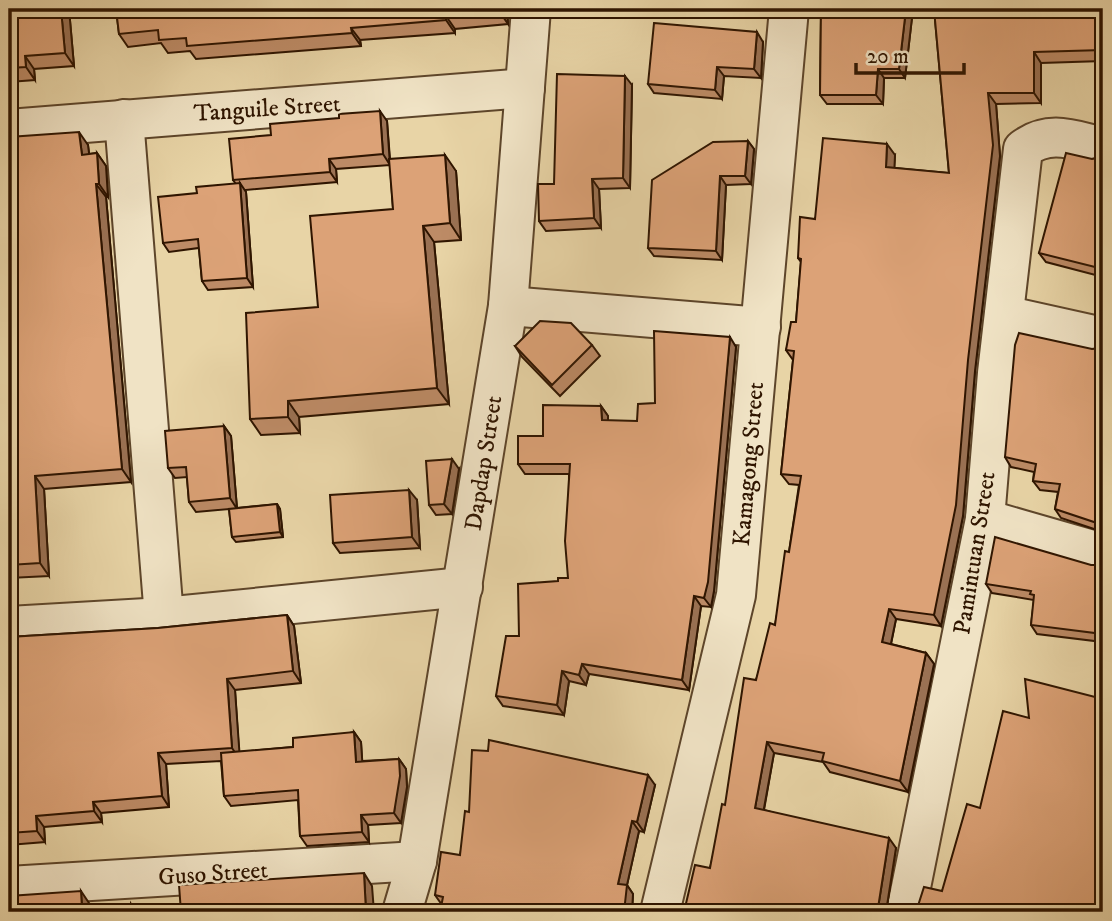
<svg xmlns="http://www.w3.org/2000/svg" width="1112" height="921" font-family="'IM FELL DW Pica',serif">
	<rect width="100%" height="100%" fill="#e8d4a6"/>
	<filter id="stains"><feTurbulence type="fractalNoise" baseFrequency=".00286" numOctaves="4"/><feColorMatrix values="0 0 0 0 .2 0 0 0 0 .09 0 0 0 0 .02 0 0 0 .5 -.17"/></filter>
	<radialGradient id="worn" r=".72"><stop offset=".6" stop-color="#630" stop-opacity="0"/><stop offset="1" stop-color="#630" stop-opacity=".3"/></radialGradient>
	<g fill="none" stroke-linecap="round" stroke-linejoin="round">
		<defs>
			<g id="minor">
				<polyline points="124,119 164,617"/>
				<polyline points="9,129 525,88"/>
				<polyline points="508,306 761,327"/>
				<polyline points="1004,315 1103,337"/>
				<polyline points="985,519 1103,553"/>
				<polyline points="9,626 164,617 463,587"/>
				<polyline points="9,886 417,861"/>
				<polyline points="402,912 417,861 508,306 531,9"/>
				<polyline points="660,912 736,595 789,9"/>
				<path d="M906,912L985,519L997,373L1023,149C1050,129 1073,140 1103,147"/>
			</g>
		</defs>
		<use href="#minor" stroke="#5d452a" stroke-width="42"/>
		<use href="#minor" stroke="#f0e3c5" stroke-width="38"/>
	</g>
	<g fill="#bd8b66" stroke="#2f1500" stroke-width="2">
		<polygon points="9,9 69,9 74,66 34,69 35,80 9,82"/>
		<polygon points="116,9 507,9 508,24 455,29 455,33 360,40 361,46 196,59 190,51 168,53 161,43 128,47 119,34"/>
		<polygon points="821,9 913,9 905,78 884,78 883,104 827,104 820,95"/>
		<polygon points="934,9 1103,9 1103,61 1041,63 1041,103 996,104 1000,156 975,371 963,516 941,626 896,619 891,644 926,653 934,664 908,792 830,772 823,762 774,753 764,810 896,848 886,912 684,912 710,868 756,680 775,625 789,552 799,485 789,484 781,474 793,360 786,350 796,322 801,262 798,258 815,219 895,155 894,168 949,173"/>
		<polygon points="763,42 761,78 724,76 722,99 654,93 648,84"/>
		<polygon points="632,85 630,188 599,189 601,228 546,231 539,221 554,184"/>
		<polygon points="387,121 390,159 456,171 461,240 434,242 449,404 299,417 300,433 261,435 250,419 318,307 393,209 390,165 336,169 337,182 245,190 246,192 253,287 208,290 202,281 199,248 169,252 163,243 197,193 236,184 233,180 271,135"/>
		<polygon points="9,137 88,145 89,154 97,153 106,166 108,197 106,197 131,482 44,489 49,576 9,578"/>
		<polygon points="748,141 754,149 751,184 726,185 722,260 654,256 648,248"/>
		<polygon points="1103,157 1103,277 1046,262 1039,253 1092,159"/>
		<polygon points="592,345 600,356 560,396 522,357 515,346"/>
		<polygon points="736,347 714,591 711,607 701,606 689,690 589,674 586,685 569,681 564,715 503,706 496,696 519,636 558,581 568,578 569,474 525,474 518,464 543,436 601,406 608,416 608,421 637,421 655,403"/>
		<polygon points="1103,348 1103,532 1061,518 1055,509 1058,492 1040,490 1033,481 1034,472 1011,467 1005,457 1092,349"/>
		<polygon points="224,426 231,436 237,508 277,504 280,509 283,537 236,542 232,537 229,509 196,512 189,502 187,477 175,478 168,468"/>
		<polygon points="459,469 452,514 436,515 429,505"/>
		<polygon points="417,500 420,548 340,553 333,543"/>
		<polygon points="1103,564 1103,642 1037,634 1031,625 1034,600 992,593 986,584 1091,565 1101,565"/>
		<polygon points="287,615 294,626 301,683 235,690 239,752 293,747 354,732 361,742 362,761 399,759 406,769 407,787 401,823 368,825 369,842 307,846 300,836 298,800 231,806 224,796 221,761 166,764 169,807 101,813 102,822 44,827 45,842 9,845 9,637 158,628"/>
		<polygon points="655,785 644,832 639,831 627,885 633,894 632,912 440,912 442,905 435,895 460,855 469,812"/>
	</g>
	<g fill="#9a7153" stroke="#2f1500" stroke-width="2">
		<polygon points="61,9 69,9 74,66 65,53"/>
		<polygon points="499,9 507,9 508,24 499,11"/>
		<polygon points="906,9 913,9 905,78 899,69"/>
		<polygon points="446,16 455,29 455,33 446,20"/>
		<polygon points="351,28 360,40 361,46 352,33"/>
		<polygon points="757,32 763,42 761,78 754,69"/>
		<polygon points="1034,52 1041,63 1041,103 1034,93"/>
		<polygon points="25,56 34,69 35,80 26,67"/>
		<polygon points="717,67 724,76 722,99 715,90"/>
		<polygon points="878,69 884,78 883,104 876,95"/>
		<polygon points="625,76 632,85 630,188 623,178"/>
		<polygon points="988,93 996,104 1000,156 975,371 963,516 941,626 934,615"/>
		<polygon points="380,111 387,121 390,165 383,154"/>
		<polygon points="79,132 88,145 91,168 82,155"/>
		<polygon points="748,141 754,149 751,184 745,176"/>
		<polygon points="887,144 895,155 894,178 886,167"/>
		<polygon points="97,153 106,166 108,197 99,184"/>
		<polygon points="445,155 456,171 461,240 450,223"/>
		<polygon points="329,159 336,169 337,182 330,172"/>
		<polygon points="720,176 726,185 722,260 716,251"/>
		<polygon points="592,179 599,189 601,228 594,218"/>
		<polygon points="240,183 246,192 253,287 247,278"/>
		<polygon points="96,184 106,197 131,482 122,469"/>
		<polygon points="423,226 434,242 449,404 437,388"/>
		<polygon points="730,337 736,347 714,591 711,607 704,598"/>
		<polygon points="288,401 299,417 300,433 288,417"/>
		<polygon points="601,406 608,416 608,430 602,420"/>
		<polygon points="224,426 231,436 237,509 230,498"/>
		<polygon points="452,459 459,469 452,514 444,504"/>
		<polygon points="35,476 44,489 49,576 40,563"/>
		<polygon points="409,490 417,500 420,548 412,537"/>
		<polygon points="277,504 280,509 283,537 280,532"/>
		<polygon points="694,596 701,606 689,690 682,680"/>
		<polygon points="889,609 896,619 889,653 882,642"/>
		<polygon points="287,615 294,626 301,683 293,671"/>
		<polygon points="926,653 934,664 908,792 900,781"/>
		<polygon points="582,664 589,674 586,685 579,675"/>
		<polygon points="562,671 569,681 564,715 557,705"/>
		<polygon points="227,679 235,690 240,760 232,748"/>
		<polygon points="354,732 361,742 363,772 356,762"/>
		<polygon points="767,742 774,753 762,819 755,808"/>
		<polygon points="158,753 166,764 169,807 162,796"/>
		<polygon points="399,759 406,769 407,787 401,823 394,813"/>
		<polygon points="648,775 655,785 644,832 637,822"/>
		<polygon points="93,802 101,813 102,822 94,811"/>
		<polygon points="361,815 368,825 369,842 362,832"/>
		<polygon points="36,816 44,827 45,842 37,831"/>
		<polygon points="632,821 639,831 627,885 633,894 632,912 624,912 618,884"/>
		<polygon points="889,838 896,848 886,912 881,912 878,908"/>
		<polygon points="364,873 372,886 374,912 366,912"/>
		<polygon points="81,891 89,903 90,912 82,908"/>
		<polygon points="131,904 136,912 131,912"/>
	</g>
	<g fill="#dca277" stroke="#2f1500" stroke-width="2">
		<polygon points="9,9 61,9 65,53 25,56 26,67 9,68"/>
		<polygon points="116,9 499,9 499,11 446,16 446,20 351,28 352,33 187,46 186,38 159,40 158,30 119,34"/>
		<polygon points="821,9 906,9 899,69 878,69 876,95 820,95"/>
		<polygon points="934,9 1103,9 1103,50 1034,52 1034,93 988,93 993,145 968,360 956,505 934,615 889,609 882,642 926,653 900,781 822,761 824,753 767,742 755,808 889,838 878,908 881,912 684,912 695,865 710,868 722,804 725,805 744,678 756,680 770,623 775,625 785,551 789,552 801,476 781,474 794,351 786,350 791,322 796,322 801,259 798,258 800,217 815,219 823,138 887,144 886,167 949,173"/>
		<polygon points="654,23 757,32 754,69 717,67 715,90 648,84"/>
		<polygon points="557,74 625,76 623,178 592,179 594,218 539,221 538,184 554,184"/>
		<polygon points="380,111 383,154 329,159 330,172 233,180 229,139 271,135 270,124 339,118 339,114"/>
		<polygon points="79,132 82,155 97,153 99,184 96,184 122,469 35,476 40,563 9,565 9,137"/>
		<polygon points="748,141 745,176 720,176 716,251 648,248 652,180 713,142"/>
		<polygon points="1066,153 1092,159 1103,157 1103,269 1039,253"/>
		<polygon points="445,155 450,223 423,226 437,388 288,401 288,417 250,419 246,313 318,307 310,216 393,209 389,159"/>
		<polygon points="240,183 247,278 202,281 198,239 163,243 158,197 197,193 196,187"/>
		<polygon points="540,321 571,323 592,345 552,385 515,346"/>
		<polygon points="654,331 730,337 708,582 704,598 694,596 682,680 582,664 579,675 562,671 557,705 496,696 506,636 519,636 518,584 558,581 558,578 568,578 565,541 570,464 518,464 518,436 543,436 543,405 601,406 602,420 637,421 638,404 655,403"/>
		<polygon points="1019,333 1092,349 1103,348 1103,525 1055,509 1060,484 1033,481 1036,464 1005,457 1015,345"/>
		<polygon points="224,426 230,498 189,502 186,467 168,468 165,431"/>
		<polygon points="452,459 444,504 429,505 426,461"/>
		<polygon points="409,490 412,537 333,543 330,495"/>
		<polygon points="277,504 280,532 232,537 229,509"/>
		<polygon points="995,537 1091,565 1101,565 1103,564 1103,634 1031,625 1034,595 1030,594 1031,591 986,584"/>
		<polygon points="287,615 293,671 227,679 232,748 158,753 162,796 93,802 94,811 36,816 37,831 9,833 9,637 158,628"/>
		<polygon points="1025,679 1103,699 1103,912 916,912 924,887 942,891 967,804 980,808 1003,711 1029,718"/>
		<polygon points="354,732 356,762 399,759 400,776 394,813 361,815 362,832 300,836 298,790 224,796 221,753 293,747 293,738"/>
		<polygon points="489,740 648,775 637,822 632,821 618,884 627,885 624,912 440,912 443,897 435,895 441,852 460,855 465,811 469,812 472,750 488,751"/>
		<polygon points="364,873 366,912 181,912 179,885"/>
		<polygon points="81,891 82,908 131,904 131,912 9,912 9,896"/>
	</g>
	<g text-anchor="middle" stroke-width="5" stroke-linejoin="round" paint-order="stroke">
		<g font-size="24" fill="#2f1500" stroke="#f0e3c5">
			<text transform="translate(267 108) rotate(-4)" y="8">Tanguile Street</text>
			<text transform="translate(483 463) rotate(-81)" y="8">Dapdap Street</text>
			<text transform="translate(748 464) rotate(-85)" y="8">Kamagong Street</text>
			<text transform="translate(974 553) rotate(-81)" y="8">Pamintuan Street</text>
			<text transform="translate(213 873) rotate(-4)" y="8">Guso Street</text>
		</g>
	</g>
	<rect width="1112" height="921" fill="none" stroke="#e8d4a6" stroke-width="35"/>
	<rect x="10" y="10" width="1091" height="900" fill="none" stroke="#2f1500" stroke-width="3.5"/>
	<rect x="18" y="18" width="1077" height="886" fill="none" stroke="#2f1500" stroke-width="2"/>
	<path d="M856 63v10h108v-10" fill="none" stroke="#2f1500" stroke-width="3.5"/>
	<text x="867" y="63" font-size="21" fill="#2f1500" stroke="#f0e3c5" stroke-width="5" paint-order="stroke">20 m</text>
	<rect width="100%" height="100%" filter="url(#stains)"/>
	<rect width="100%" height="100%" fill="url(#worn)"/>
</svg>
